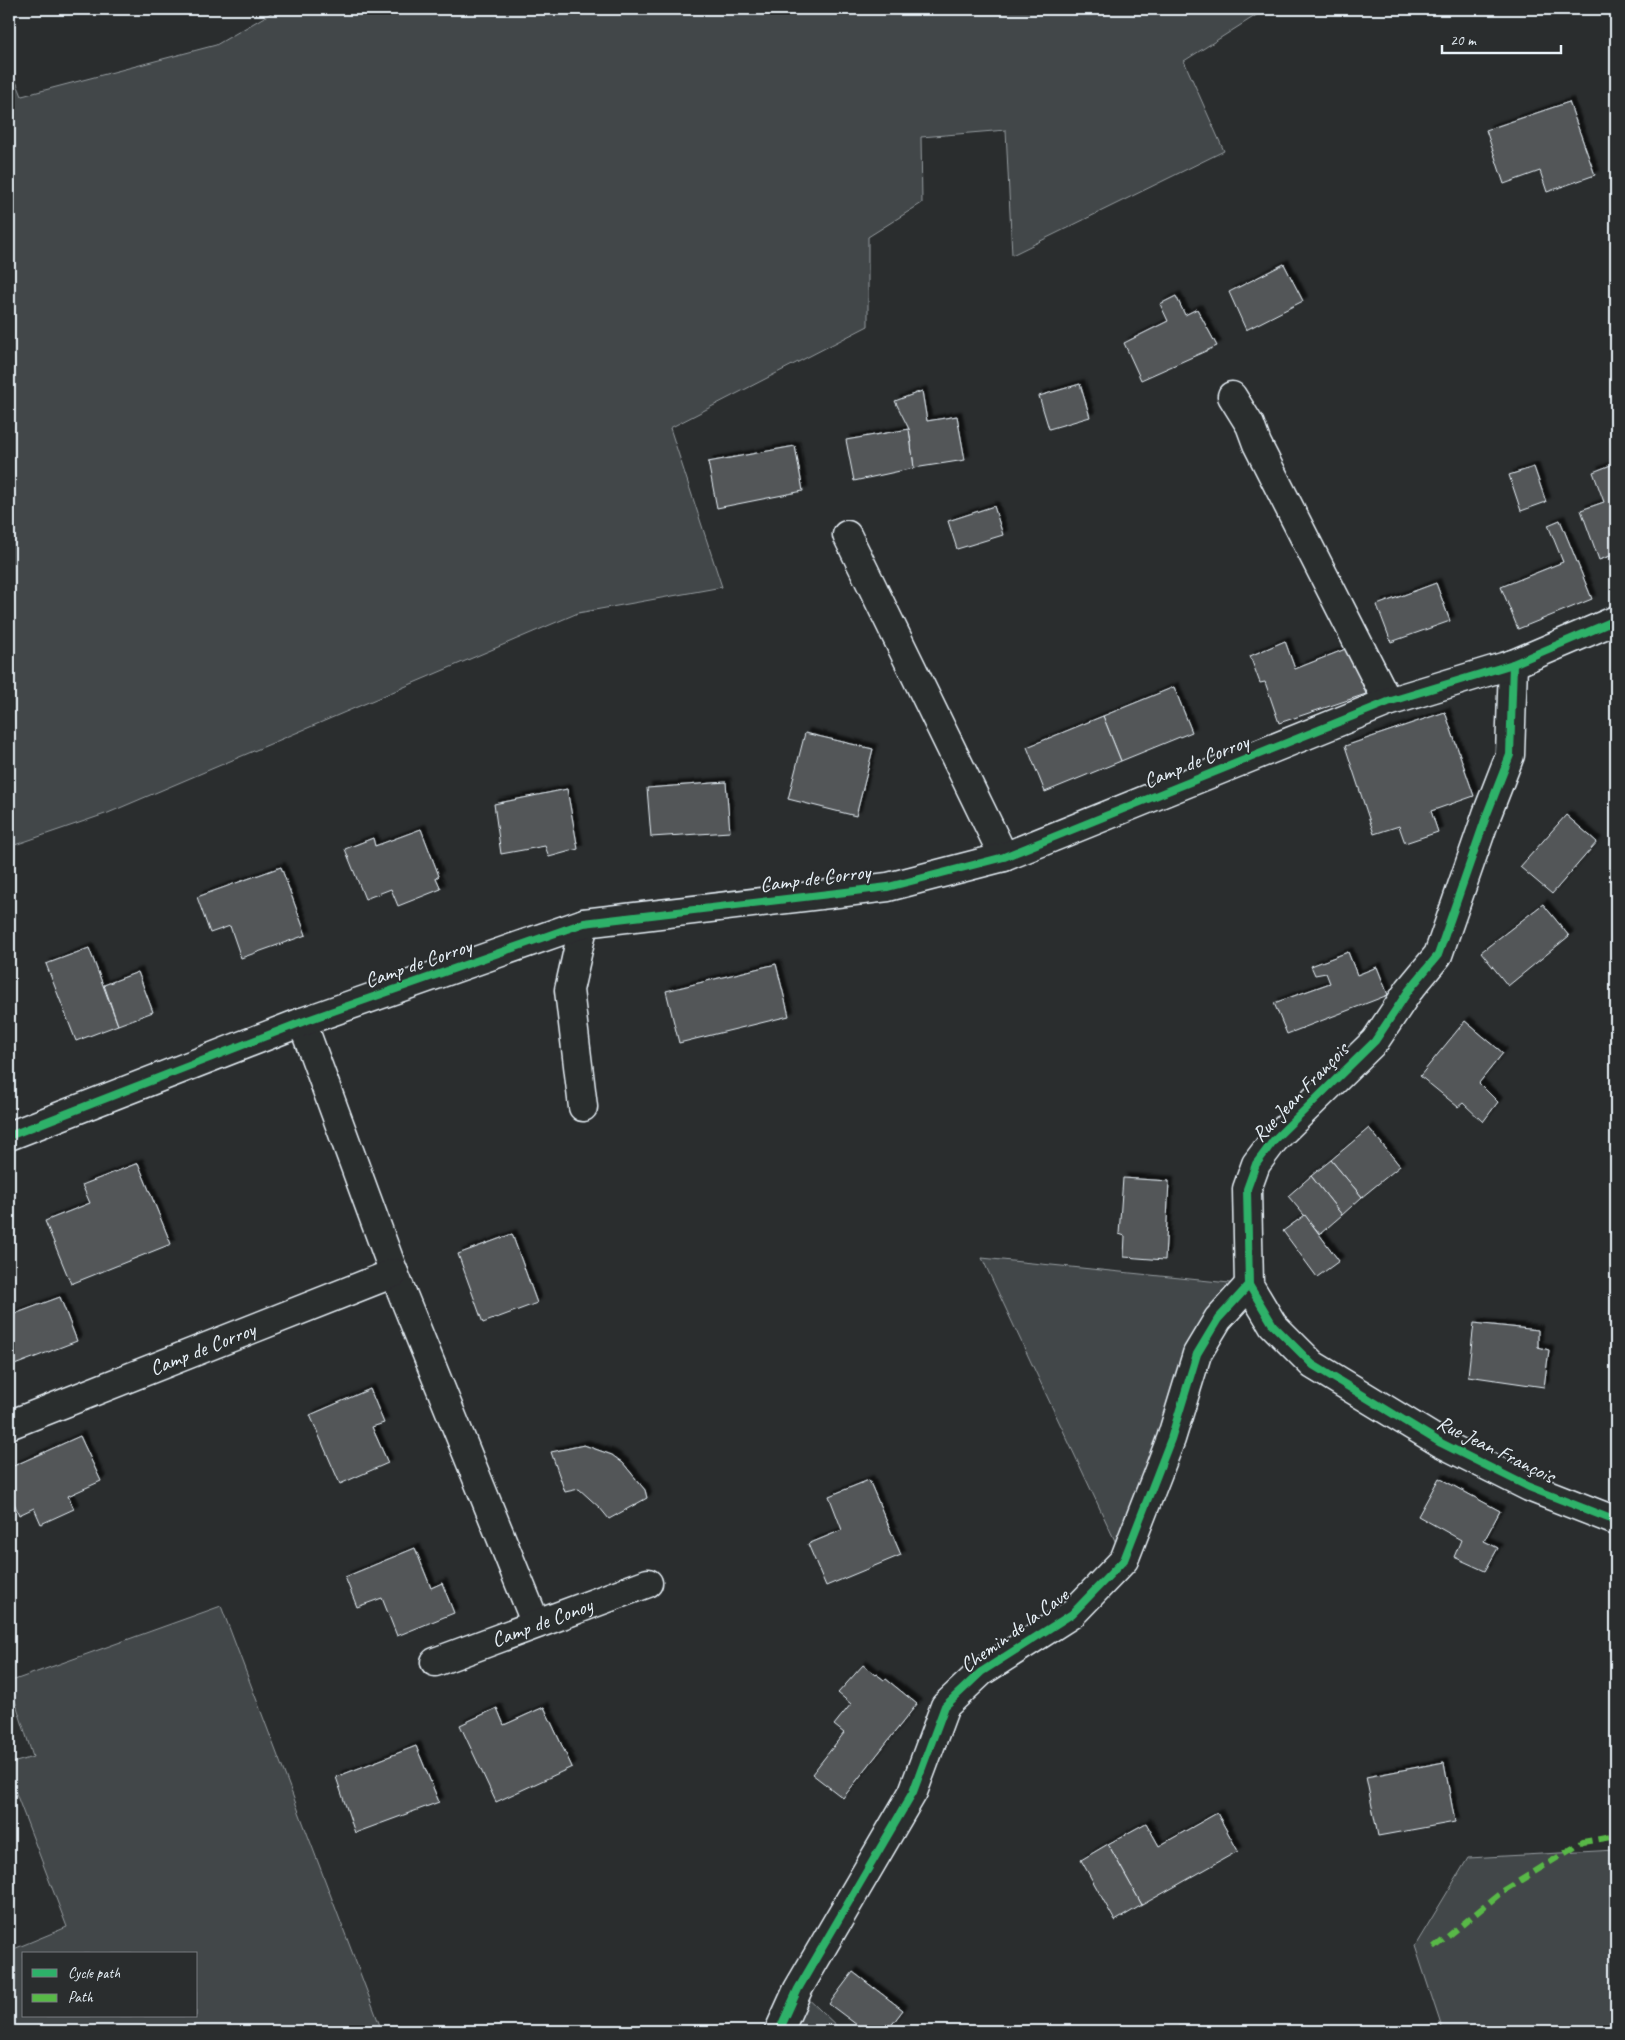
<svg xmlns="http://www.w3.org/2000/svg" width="1625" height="2040" font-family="Caveat,sans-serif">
	<defs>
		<filter id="shadow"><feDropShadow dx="4.5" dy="-4.5" stdDeviation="1" flood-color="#0009"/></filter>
	</defs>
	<rect width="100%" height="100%" fill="#2a2d2e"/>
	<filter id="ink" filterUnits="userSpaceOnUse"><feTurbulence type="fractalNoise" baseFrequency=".02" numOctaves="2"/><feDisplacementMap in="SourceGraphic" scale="10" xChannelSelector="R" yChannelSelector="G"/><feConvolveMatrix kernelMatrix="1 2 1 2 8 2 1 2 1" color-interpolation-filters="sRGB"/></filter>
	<g filter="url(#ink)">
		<g fill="#424648" stroke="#959ca0" fill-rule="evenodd">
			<polygon points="278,9 1266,9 1184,61 1224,151 1012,255 1006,130 921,137 922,203 868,237 868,326 670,428 722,587 578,613 108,813 9,847 9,64 22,96 216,45"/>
			<polygon points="982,1258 1249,1285 1218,1319 1124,1560"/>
			<path d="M221,1606L382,2031H9V1951L67,1927L9,1775V1764L33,1757L9,1682ZM24,1954H196V2016H24Z"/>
			<polygon points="1616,1850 1616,2031 1443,2031 1415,1946 1468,1858"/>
			<polygon points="798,1989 842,2031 779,2031"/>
			<polygon points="1178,2026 1292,2030 1293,2031 1179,2031"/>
		</g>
		<g fill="#535759" stroke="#e8f1f8" filter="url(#shadow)">
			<polygon points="1569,102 1595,175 1547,192 1540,171 1504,184 1486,130"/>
			<polygon points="1284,264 1303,301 1246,330 1229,292"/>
			<polygon points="1176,296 1185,315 1197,309 1217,346 1141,380 1124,343 1168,321 1160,304"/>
			<polygon points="1080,384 1090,417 1049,429 1039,396"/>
			<polygon points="922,391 927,421 957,416 965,460 914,468 909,429 895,401"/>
			<polygon points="909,429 914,468 854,481 846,440"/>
			<polygon points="795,446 803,491 717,508 708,462"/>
			<polygon points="1616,463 1616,554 1599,560 1581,510 1604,502 1593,472"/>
			<polygon points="1534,467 1546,502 1521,511 1509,475"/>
			<polygon points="994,506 1003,535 957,549 948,521"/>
			<polygon points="1560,520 1592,599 1518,629 1501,587 1563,562 1548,525"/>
			<polygon points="1436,583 1450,621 1391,642 1377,605"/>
			<polygon points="1285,641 1295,669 1348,648 1366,694 1279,723 1265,682 1260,683 1250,656"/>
			<polygon points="1174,687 1192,732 1121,761 1103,716"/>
			<polygon points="1445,712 1474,796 1431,811 1438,832 1405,843 1399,826 1374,834 1345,746"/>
			<polygon points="1103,716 1121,761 1045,792 1027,747"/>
			<polygon points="805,733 873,749 856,816 788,799"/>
			<polygon points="726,782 730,832 651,837 647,788"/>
			<polygon points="567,789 578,849 549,857 545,846 501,854 494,804"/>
			<polygon points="1566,815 1597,842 1552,894 1520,867"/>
			<polygon points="421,829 439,876 436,878 441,889 398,906 391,889 365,899 345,849 373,838 375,846"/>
			<polygon points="281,867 306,935 241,958 230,926 210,933 197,897"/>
			<polygon points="1543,904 1569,936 1508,986 1481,952"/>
			<polygon points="89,948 118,1025 76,1041 46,964"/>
			<polygon points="1348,952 1357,975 1377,967 1388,995 1287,1034 1274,1003 1330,983 1326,973 1315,975 1311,966"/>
			<polygon points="776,964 789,1016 679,1043 666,991"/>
			<polygon points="138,972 153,1012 118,1025 104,985"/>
			<polygon points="1465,1021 1503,1053 1479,1083 1498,1102 1483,1122 1463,1103 1458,1107 1420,1076"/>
			<polygon points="1369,1128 1400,1166 1362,1197 1331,1160"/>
			<polygon points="1331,1160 1362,1197 1342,1215 1311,1176"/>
			<polygon points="138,1163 171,1244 71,1284 45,1221 90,1203 82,1185"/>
			<polygon points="1311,1176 1342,1215 1320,1234 1288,1196"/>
			<polygon points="1123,1178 1169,1181 1165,1260 1124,1257 1125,1236 1119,1234"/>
			<polygon points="1305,1215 1339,1261 1317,1277 1283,1231"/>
			<polygon points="512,1234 537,1303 483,1323 458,1254"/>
			<polygon points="60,1297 77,1341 12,1366 9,1357 9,1316"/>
			<polygon points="1474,1323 1538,1330 1538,1347 1549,1350 1544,1387 1468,1376"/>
			<polygon points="1616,1362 1616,1397 1613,1397"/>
			<polygon points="370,1389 384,1423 372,1427 388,1463 340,1484 310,1415"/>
			<polygon points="80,1436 101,1481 68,1496 74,1509 41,1524 34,1508 19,1515 9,1491 9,1468"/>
			<polygon points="584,1445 612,1455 623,1463 645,1490 647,1498 609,1519 600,1508 579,1489 565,1492 551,1452"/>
			<polygon points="1439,1478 1500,1511 1484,1541 1498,1548 1485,1571 1454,1557 1461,1540 1418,1516"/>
			<polygon points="869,1480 901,1555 826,1586 808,1544 842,1530 829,1496"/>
			<polygon points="415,1548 431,1588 442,1583 454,1613 397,1636 382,1598 357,1607 345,1577"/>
			<polygon points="863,1665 875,1675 876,1674 884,1680 886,1679 917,1704 843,1798 812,1774 844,1733 834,1725 851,1704 838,1693"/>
			<polygon points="544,1707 572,1767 496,1802 460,1725 497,1708 504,1725"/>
			<polygon points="416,1746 439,1802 355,1833 336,1777"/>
			<polygon points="1444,1762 1455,1822 1378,1836 1366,1777"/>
			<polygon points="1217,1813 1238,1851 1142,1905 1108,1844 1146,1823 1159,1846"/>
			<polygon points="1108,1844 1142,1905 1115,1921 1081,1860"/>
			<polygon points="853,1972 903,2010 887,2031 865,2031 829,2004"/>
		</g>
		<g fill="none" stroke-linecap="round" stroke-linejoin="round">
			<defs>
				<g id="minor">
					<polyline points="1232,396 1250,425 1257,444 1388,702"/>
					<polyline points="847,535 1004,857"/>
					<polyline points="1513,664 1510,755 1487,814 1438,955 1409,990 1375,1041 1274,1140 1256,1164 1247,1189 1249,1285 1273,1325 1313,1365 1441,1443 1529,1487 1616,1521"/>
					<polyline points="302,1022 394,1273 536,1624"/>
					<polyline points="583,1107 569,990 584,923"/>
					<polyline points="9,1136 302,1022 584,923 888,887 1004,857 1388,702 1513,664 1616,620"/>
					<path id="s1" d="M9,1425L394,1273"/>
					<path id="s2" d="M435,1662L648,1583"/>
					<polyline points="779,2031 798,1989 913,1792 945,1706 981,1672 1072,1614 1124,1560 1171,1439 1197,1354 1218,1319 1249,1285"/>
				</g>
			</defs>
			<use href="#minor" stroke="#e8f1f8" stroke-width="31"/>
			<use href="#minor" stroke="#2a2d2e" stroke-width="28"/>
			<polyline stroke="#58b947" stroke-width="6" stroke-dasharray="12 6" stroke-linecap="butt" points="1434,1948 1503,1891 1583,1842 1616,1836"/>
			<defs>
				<g id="cycleway">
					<polyline points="1513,664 1510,755 1487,814 1438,955 1409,990 1375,1041 1274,1140 1256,1164 1247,1189 1249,1285 1273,1325 1313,1365 1441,1443 1529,1487 1616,1521"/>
					<polyline points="9,1136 302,1022 584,923 888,887 1004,857 1388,702 1513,664 1616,620"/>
					<polyline points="779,2031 798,1989 913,1792 945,1706 981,1672 1072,1614 1124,1560 1171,1439 1197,1354 1218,1319 1249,1285"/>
				</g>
			</defs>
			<use href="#cycleway" stroke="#2a2d2e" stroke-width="11"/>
			<use href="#cycleway" stroke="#2db169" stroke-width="8"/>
		</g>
	</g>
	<g text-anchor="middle" stroke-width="4" stroke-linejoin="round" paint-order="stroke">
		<g font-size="21" fill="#e8f1f8" stroke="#2a2d2e">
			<text transform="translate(1196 761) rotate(-22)" y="7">Camp de Corroy</text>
			<text transform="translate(815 878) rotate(-7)" y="7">Camp de Corroy</text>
			<text transform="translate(418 963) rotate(-19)" y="7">Camp de Corroy</text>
			<text transform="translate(1300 1092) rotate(-46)" y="7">Rue Jean François</text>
			<text dy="7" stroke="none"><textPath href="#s1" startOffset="208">Camp de Corroy</textPath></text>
			<text transform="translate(1496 1449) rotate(26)" y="7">Rue Jean François</text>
			<text dy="7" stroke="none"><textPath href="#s2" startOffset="114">Camp de Conoy</textPath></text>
			<text transform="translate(1014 1630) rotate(-36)" y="7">Chemin de la Cave</text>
		</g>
	</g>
	<rect width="1625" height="2040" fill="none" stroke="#2a2d2e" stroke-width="30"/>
	<rect x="15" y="15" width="1595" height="2010" fill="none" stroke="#e8f1f8" stroke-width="2" filter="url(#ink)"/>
	<rect x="22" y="1952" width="175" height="65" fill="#2a2d2e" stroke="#767b7f"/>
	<rect x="32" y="1969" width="25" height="8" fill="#2db169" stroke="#767b7f"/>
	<text x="68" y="1978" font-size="15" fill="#e8f1f8">Cycle path</text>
	<rect x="32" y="1994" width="25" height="8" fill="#58b947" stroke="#767b7f"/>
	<text x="68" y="2002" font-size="15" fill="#e8f1f8">Path</text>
	<path d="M1442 45v8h119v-8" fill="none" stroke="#e8f1f8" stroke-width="2.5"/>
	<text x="1450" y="45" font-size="15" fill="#e8f1f8" stroke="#2a2d2e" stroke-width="4" paint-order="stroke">20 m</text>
</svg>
